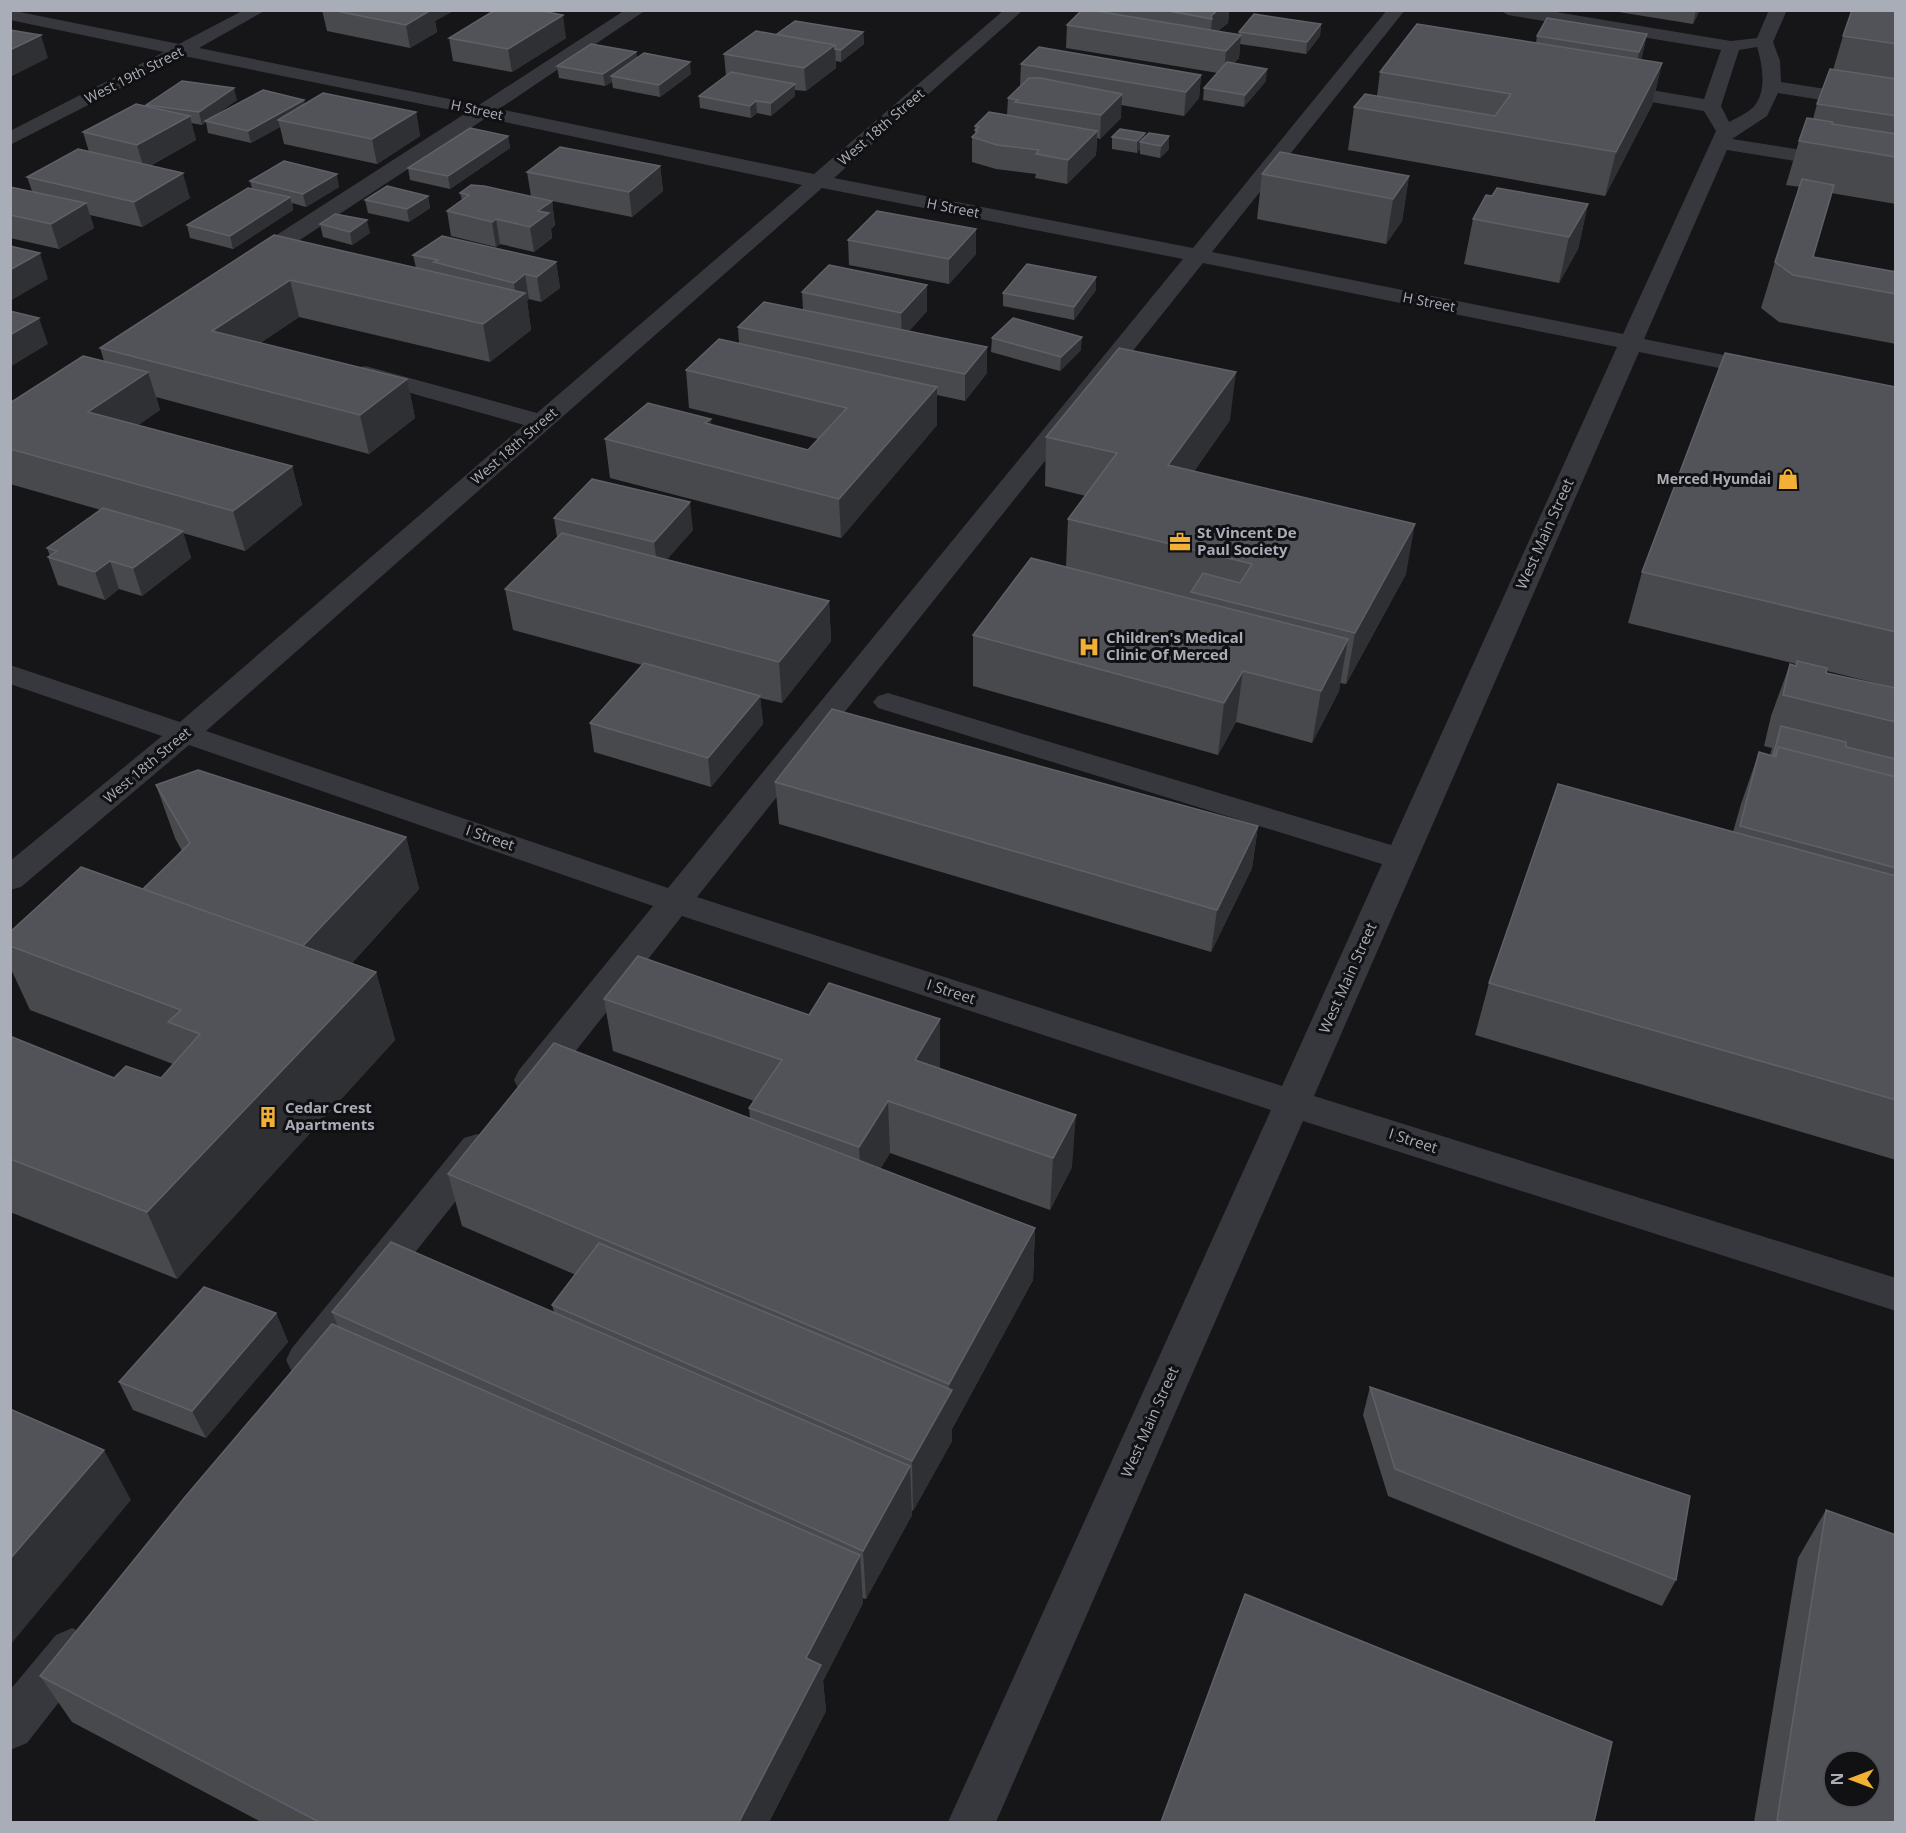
<svg xmlns="http://www.w3.org/2000/svg" width="1906" height="1833" font-family="'Open Sans',sans-serif">
	<rect width="100%" height="100%" fill="#161618"/>
	<g fill="none" stroke-linecap="round" stroke-linejoin="round">
		<g fill="#37383d" fill-rule="evenodd">
			<path d="M10,10L179,44L244,10H266L199,48L479,105L625,10H646L499,109L814,174L1004,10H1023L834,178L1193,248L1387,10H1405L1212,252L1623,334L1716,131L1704,111L1610,95L1603,93L1601,89L1603,85L1610,83L1704,99L1721,50L1508,15L1500,10H1544L1731,41L1757,38L1769,10H1787L1773,42L1780,61L1781,82L1896,100V112L1778,93L1767,116L1732,139L1896,165V177L1727,150L1644,339L1764,363L1772,365L1776,370L1772,375L1764,377L1639,352L1314,1096L1896,1278V1311L1303,1121L996,1822H948L1271,1110L682,916L545,1090L532,1093L519,1090L514,1080L519,1070L653,906L189,745L21,887L10,890V861L162,736L10,684V665L180,722L524,425L357,378L353,373L357,368L365,366L373,368L537,413L802,185L486,118L257,268L249,270L241,268L238,263L241,258L466,113L184,56L10,145V131L164,52L10,20ZM1757,47C1763,66 1768,96 1750,110C1743,115 1736,118 1729,122L1721,106L1739,50ZM822,188L1183,259L668,888L206,731ZM1203,263L1617,347L1391,845L898,696L888,693L878,696L873,702L878,708L1382,864L1282,1086L697,897Z"/>
			<polygon points="477,1134 490,1138 495,1148 490,1158 320,1372 306,1377 292,1372 286,1360 292,1348 464,1138"/>
			<polygon points="72,1628 88,1635 95,1650 88,1665 27,1743 10,1750 10,1690 56,1635"/>
		</g>
	</g>
	<g fill="#47494d">
		<polygon points="322,10 454,10 435,21 437,32 410,48 327,31"/>
		<polygon points="490,10 537,10 566,38 512,72 453,61 449,38 490,13"/>
		<polygon points="1107,10 1233,10 1231,12 1229,12 1228,23 1218,31 1239,35 1239,32 1321,24 1320,36 1306,54 1240,44 1239,58 1234,63 1266,81 1244,107 1203,100 1204,88 1218,73 1066,48 1067,25 1107,13"/>
		<polygon points="1606,10 1700,10 1693,24"/>
		<polygon points="1896,10 1896,204 1831,193 1813,257 1896,272 1896,344 1779,322 1761,308 1775,262 1800,187 1786,185 1799,141 1813,119 1817,104 1833,70 1843,36"/>
		<polygon points="863,32 864,44 841,62 836,61 836,68 806,91 795,90 795,96 771,116 757,113 751,118 700,108 699,96 726,76 724,54 777,34"/>
		<polygon points="1647,34 1641,60 1662,63 1652,105 1605,196 1348,150 1354,107 1377,96 1380,72 1536,43 1537,36"/>
		<polygon points="636,52 637,58 691,74 660,97 613,88 612,82 605,86 559,78 557,66"/>
		<polygon points="1021,64 1201,75 1199,98 1184,116 1121,105 1121,118 1100,139 1097,138 1096,155 1067,184 1035,178 1036,174 996,169 972,162 972,137 975,134 975,126 1007,115 1008,98 1020,86"/>
		<polygon points="237,100 214,116 305,104 416,112 420,136 377,164 284,144 280,127 251,143 208,133 206,122 202,125 191,123 196,140 150,166 190,198 142,227 90,215 94,228 59,249 10,238 10,187 32,191 27,177 89,152 83,132 147,106 146,105"/>
		<polygon points="1145,133 1144,138 1169,149 1160,158 1140,154 1140,149 1137,153 1112,149 1112,137"/>
		<polygon points="508,136 510,148 450,189 410,180 408,168"/>
		<polygon points="660,166 663,191 632,217 552,201 555,225 551,229 552,238 534,252 500,244 496,247 451,236 447,211 462,200 460,193 531,196 527,172"/>
		<polygon points="1262,174 1409,176 1402,221 1386,244 1257,219"/>
		<polygon points="250,181 339,187 306,207 292,203 293,210 233,249 190,238 187,225 252,189"/>
		<polygon points="428,196 430,208 409,222 368,213 365,200"/>
		<polygon points="1492,196 1588,204 1578,249 1559,283 1464,264 1473,219"/>
		<polygon points="320,224 370,233 352,245 323,237"/>
		<polygon points="976,229 976,254 949,284 849,265 848,240"/>
		<polygon points="274,235 416,268 413,255 556,262 560,288 541,302 529,299 527,301 531,330 490,362 299,317 260,343 407,379 415,418 369,454 156,397 160,410 138,425 292,466 302,505 245,551 183,533 191,558 142,596 119,589 105,600 58,585 48,557 50,556 47,548 101,510 10,484 10,403 104,361 100,348"/>
		<polygon points="927,285 927,311 909,331 987,373 965,401 937,395 937,425 841,538 610,478 605,439 711,425 808,450 818,439 689,408 686,370 739,343 738,327 803,310 802,292"/>
		<polygon points="1096,290 1074,320 1003,306 1003,293"/>
		<polygon points="992,338 1081,350 1060,371 991,352"/>
		<polygon points="1896,387 1896,688 1827,671 1826,673 1896,688 1896,1160 1475,1035 1489,983 1733,832 1741,804 1759,752 1770,755 1772,748 1764,746 1771,716 1790,664 1795,666 1796,664 1628,623 1642,572"/>
		<polygon points="1230,420 1194,471 1406,574 1346,684 1340,683 1339,691 1312,743 1236,722 1218,755 973,686 973,635 1066,567 1068,519 1086,496 1045,486 1046,437"/>
		<polygon points="554,518 693,530 667,559 829,601 831,641 782,703 760,698 763,724 711,787 594,752 590,723 642,665 513,630 505,589 557,537"/>
		<polygon points="775,782 1258,826 1252,868 1211,952 779,824"/>
		<polygon points="156,785 406,837 419,889 352,963 376,972 395,1040 177,1279 10,1212 10,1036 114,1078 161,1078 173,1064 30,1010 10,967 10,932 143,889 182,851 175,838"/>
		<polygon points="604,999 809,1015 940,1019 940,1069 1072,1167 1050,1210 890,1153 880,1169 1035,1228 1033,1280 952,1429 952,1441 913,1511 912,1510 912,1515 866,1599 862,1598 863,1603 823,1681 826,1711 769,1822 261,1822 72,1722 40,1676 338,1327 332,1312 554,1312 552,1305 576,1275 462,1226 448,1174 750,1119 749,1108 754,1101 613,1051"/>
		<polygon points="276,1313 288,1342 206,1438 133,1410 119,1382"/>
		<polygon points="1370,1387 1676,1580 1662,1606 1388,1496 1363,1415"/>
		<polygon points="1826,1510 1896,1822 1754,1822 1798,1558"/>
	</g>
	<g fill="#2f3033">
		<polygon points="431,10 454,11 435,21 437,32 410,48 406,25"/>
		<polygon points="1218,10 1229,10 1228,23 1210,38 1212,19 1211,16"/>
		<polygon points="1696,10 1700,10 1693,24"/>
		<polygon points="563,15 566,38 512,72 508,49"/>
		<polygon points="1321,24 1320,36 1306,54 1307,42"/>
		<polygon points="863,32 864,44 841,62 841,50"/>
		<polygon points="1647,34 1642,57 1634,76 1639,52"/>
		<polygon points="41,35 48,58 10,77 10,50"/>
		<polygon points="1241,35 1239,58 1224,74 1226,51"/>
		<polygon points="835,45 836,68 806,91 804,68"/>
		<polygon points="636,52 638,64 611,76 612,82 605,86 603,74"/>
		<polygon points="690,62 691,74 660,97 659,85"/>
		<polygon points="1662,63 1652,105 1605,196 1616,152"/>
		<polygon points="1267,69 1266,81 1244,107 1245,95"/>
		<polygon points="1201,75 1199,98 1184,116 1186,92"/>
		<polygon points="795,84 795,96 771,116 771,103"/>
		<polygon points="234,88 237,100 207,121 205,121 206,122 202,125 199,112"/>
		<polygon points="1122,94 1121,118 1100,139 1101,115"/>
		<polygon points="304,100 307,112 278,120 280,127 251,143 248,131"/>
		<polygon points="756,101 757,113 751,118 750,106"/>
		<polygon points="416,112 420,136 377,164 372,139"/>
		<polygon points="190,116 196,140 144,169 137,145"/>
		<polygon points="1097,131 1096,155 1067,184 1068,160"/>
		<polygon points="1145,133 1144,143 1140,142 1140,149 1137,153 1137,141"/>
		<polygon points="508,136 510,148 450,189 448,176"/>
		<polygon points="1169,136 1169,149 1160,158 1161,146"/>
		<polygon points="660,166 663,191 632,217 629,192"/>
		<polygon points="183,173 190,198 142,227 134,202"/>
		<polygon points="337,174 339,187 306,207 303,194"/>
		<polygon points="1409,176 1402,221 1386,244 1393,199"/>
		<polygon points="428,196 430,208 409,222 407,209"/>
		<polygon points="290,197 293,210 233,249 230,236"/>
		<polygon points="552,201 555,225 551,229 552,238 534,252 530,227 538,211"/>
		<polygon points="86,203 94,228 59,249 51,224"/>
		<polygon points="1588,204 1578,249 1559,283 1569,237"/>
		<polygon points="496,219 500,244 496,247 492,222"/>
		<polygon points="367,220 370,233 352,245 350,232"/>
		<polygon points="976,229 976,254 949,284 949,259"/>
		<polygon points="40,253 48,279 10,301 10,270"/>
		<polygon points="556,262 560,288 541,302 537,277"/>
		<polygon points="525,274 529,299 527,301 531,330 490,362 483,324 516,300 514,283"/>
		<polygon points="1096,277 1096,290 1074,320 1074,307"/>
		<polygon points="290,280 299,317 222,369 212,331"/>
		<polygon points="927,285 927,311 902,339 901,313"/>
		<polygon points="39,318 48,344 10,367 10,335"/>
		<polygon points="1082,337 1081,350 1060,371 1061,357"/>
		<polygon points="987,347 987,373 965,401 965,374"/>
		<polygon points="148,372 160,410 101,450 88,412"/>
		<polygon points="1236,372 1230,420 1164,515 1168,465"/>
		<polygon points="407,379 415,418 369,454 360,415"/>
		<polygon points="937,387 937,425 841,538 839,499"/>
		<polygon points="711,419 714,457 705,423"/>
		<polygon points="292,466 302,505 245,551 233,511"/>
		<polygon points="690,502 693,530 658,570 654,542"/>
		<polygon points="1415,524 1406,574 1346,684 1355,633"/>
		<polygon points="183,531 191,558 142,596 133,568"/>
		<polygon points="110,561 119,589 105,600 95,572"/>
		<polygon points="829,601 831,641 782,703 779,662"/>
		<polygon points="1348,639 1339,691 1312,743 1321,691"/>
		<polygon points="1243,671 1236,722 1218,755 1224,703"/>
		<polygon points="760,696 763,724 711,787 708,758"/>
		<polygon points="1258,826 1252,868 1211,952 1217,910"/>
		<polygon points="406,837 419,889 317,1001 300,949"/>
		<polygon points="376,972 395,1040 177,1279 147,1212"/>
		<polygon points="940,1019 940,1072 915,1060"/>
		<polygon points="888,1101 890,1153 862,1199 859,1147"/>
		<polygon points="1076,1115 1072,1167 1050,1210 1053,1158"/>
		<polygon points="1035,1228 1033,1280 952,1429 952,1441 913,1511 912,1461 949,1396 949,1384"/>
		<polygon points="276,1313 288,1342 206,1438 192,1411"/>
		<polygon points="104,1450 131,1500 10,1645 10,1559"/>
		<polygon points="910,1466 912,1515 866,1599 863,1551"/>
		<polygon points="860,1555 863,1603 823,1681 826,1711 769,1822 739,1822 806,1658"/>
	</g>
	<g fill="#525359" stroke="#5f6168" stroke-width="1.5" fill-rule="evenodd">
		<polygon points="331,10 431,10 406,25"/>
		<polygon points="495,10 537,10 563,15 508,49 449,38"/>
		<polygon points="1082,10 1090,10 1241,35 1226,51 1067,25"/>
		<polygon points="1164,10 1218,10 1211,16 1212,19"/>
		<polygon points="1852,10 1896,10 1896,44 1843,36"/>
		<polygon points="1254,14 1321,24 1307,42 1239,32"/>
		<polygon points="1547,18 1647,34 1639,52 1537,36"/>
		<polygon points="795,21 863,32 841,50 835,49 835,45 777,34"/>
		<polygon points="1417,24 1662,63 1616,152 1354,107 1365,94 1495,116 1511,94 1380,72"/>
		<polygon points="10,30 41,35 10,50"/>
		<polygon points="756,31 835,45 804,68 724,54"/>
		<polygon points="591,44 636,52 603,74 557,66"/>
		<polygon points="1039,47 1201,75 1186,92 1021,64"/>
		<polygon points="644,53 690,62 659,85 611,76"/>
		<polygon points="1227,62 1267,69 1245,95 1204,88"/>
		<polygon points="1830,69 1896,79 1896,116 1817,104"/>
		<polygon points="731,72 795,84 771,103 756,101 750,106 699,96"/>
		<polygon points="1029,78 1040,78 1122,94 1101,115 1015,102 1018,100 1008,98"/>
		<polygon points="182,81 234,88 199,112 146,105"/>
		<polygon points="263,90 304,100 248,131 205,121"/>
		<polygon points="323,93 416,112 372,139 278,120"/>
		<polygon points="136,104 190,116 137,145 83,132"/>
		<polygon points="989,112 1097,131 1068,160 1036,154 1039,150 997,145 972,137 978,131 975,130 979,127 975,126"/>
		<polygon points="1807,118 1833,122 1832,124 1896,134 1896,157 1799,141"/>
		<polygon points="470,128 508,136 448,176 408,168"/>
		<polygon points="1120,129 1145,133 1137,141 1112,137"/>
		<polygon points="1149,133 1169,136 1161,146 1140,142"/>
		<polygon points="560,147 660,166 629,192 527,172"/>
		<polygon points="78,149 183,173 134,202 27,177"/>
		<polygon points="1280,152 1409,176 1393,199 1262,174"/>
		<polygon points="284,161 337,174 303,194 250,181"/>
		<polygon points="1802,179 1834,185 1813,257 1896,272 1896,294 1793,275 1775,262"/>
		<polygon points="471,185 484,186 552,201 538,211 549,213 530,227 496,219 492,222 447,211 469,195 460,193"/>
		<polygon points="387,186 428,196 407,209 365,200"/>
		<polygon points="10,187 86,203 51,224 10,215"/>
		<polygon points="248,188 290,197 230,236 187,225"/>
		<polygon points="1497,188 1588,204 1569,237 1473,219 1486,195 1492,196"/>
		<polygon points="877,211 976,229 949,259 848,240"/>
		<polygon points="335,214 367,220 350,232 320,224"/>
		<polygon points="274,235 525,293 483,324 290,280 212,331 407,379 360,415 100,348"/>
		<polygon points="442,236 556,262 537,277 525,274 514,283 434,262 438,260 413,255"/>
		<polygon points="10,246 40,253 10,270"/>
		<polygon points="1027,264 1096,277 1074,307 1003,293"/>
		<polygon points="829,265 927,285 901,313 802,292"/>
		<polygon points="764,302 987,347 965,374 738,327"/>
		<polygon points="10,311 39,318 10,335"/>
		<polygon points="1013,318 1082,337 1061,357 992,338"/>
		<polygon points="719,339 937,387 839,499 605,439 648,403 711,419 705,423 808,450 847,408 686,370"/>
		<polygon points="1119,348 1236,372 1168,465 1415,524 1355,633 1191,592 1203,573 1240,583 1252,564 1068,519 1117,453 1046,437"/>
		<polygon points="1725,353 1896,387 1896,632 1642,572"/>
		<polygon points="83,356 148,372 88,412 292,466 233,511 10,449 10,403"/>
		<polygon points="592,479 690,502 654,542 554,518"/>
		<polygon points="103,508 183,531 133,568 110,561 95,572 48,557 57,551 47,548"/>
		<polygon points="562,533 829,601 779,662 505,589"/>
		<polygon points="1031,558 1348,639 1321,691 1243,671 1224,703 973,635"/>
		<polygon points="1797,661 1827,668 1826,673 1896,688 1896,722 1783,695 1790,664 1796,666"/>
		<polygon points="644,663 760,696 708,758 590,723"/>
		<polygon points="832,709 1258,826 1217,910 775,782"/>
		<polygon points="1781,726 1846,742 1846,747 1896,759 1896,777 1778,747 1775,756 1773,756"/>
		<polygon points="1778,747 1896,777 1896,868 1740,826 1759,752 1776,757"/>
		<polygon points="198,770 406,837 303,946 143,889 190,843 156,785"/>
		<polygon points="1558,784 1896,876 1896,1100 1489,983"/>
		<polygon points="81,867 376,972 147,1212 10,1159 10,1036 114,1078 126,1066 161,1078 200,1034 168,1022 181,1010 10,946 10,932"/>
		<polygon points="638,956 809,1015 829,983 940,1019 915,1060 1076,1115 1053,1158 888,1101 859,1147 749,1108 782,1060 604,999"/>
		<polygon points="554,1043 1035,1228 949,1384 448,1174"/>
		<polygon points="391,1242 910,1466 863,1551 332,1312"/>
		<polygon points="599,1243 952,1390 912,1461 552,1305"/>
		<polygon points="204,1287 276,1313 192,1411 119,1382"/>
		<polygon points="332,1324 860,1555 806,1658 821,1665 739,1822 319,1822 40,1676 185,1497"/>
		<polygon points="1370,1387 1690,1496 1676,1580 1395,1469"/>
		<polygon points="10,1409 104,1450 10,1559"/>
		<path d="M1826,1510L1896,1535V1822H1783L1777,1820ZM1834,1761H1870V1797H1834Z"/>
		<polygon points="1245,1594 1612,1742 1594,1822 1161,1822"/>
	</g>
	<defs>
		<symbol id="shop-bare" viewBox="-9 -9 18 18"><path d="M-5-2.5h2.3a2.7 3.5 0 0 1 5.4 0H5L5.5 6h-11ZM-1.5-2.5h3a1.5 2.3 0 0 0-3 0Z" fill="#f2b134" stroke="#111113" stroke-width="2.5" paint-order="stroke"/></symbol>
		<symbol id="office-bare" viewBox="-9 -9 18 18"><path d="M-6-3h4V-5.5h4V-3h4V5H-6ZM-1-4.5V-3h2v-1.5ZM-6 0V1H6V0Z" fill="#f2b134" stroke="#111113" stroke-width="2.5" paint-order="stroke"/></symbol>
		<symbol id="hospital-bare" viewBox="-9 -9 18 18"><path d="M-5-5h3v3.5h4V-5h3V5h-3V1.5h-4V5h-3Z" fill="#f2b134" stroke="#111113" stroke-width="2.5" paint-order="stroke"/></symbol>
		<symbol id="building-bare" viewBox="-9 -9 18 18"><path d="M-4-6H4V6H1V3H-1V6H-4ZM-2.5-4.3h1.7v1.8h-1.7ZM.8-4.3h1.7v1.8H.8ZM-2.5-1h1.7V.8h-1.7ZM.8-1h1.7V.8H.8Z" fill="#f2b134" stroke="#111113" stroke-width="2.5" paint-order="stroke"/></symbol>
	</defs>
	<g fill-rule="evenodd">
		<use href="#shop-bare" x="1773" y="464" width="30" height="30"/>
		<use href="#office-bare" x="1165" y="527" width="30" height="30"/>
		<use href="#hospital-bare" x="1074" y="632" width="30" height="30"/>
		<use href="#building-bare" x="253" y="1102" width="30" height="30"/>
	</g>
	<g text-anchor="middle" stroke-width="6" stroke-linejoin="round" paint-order="stroke">
		<g font-size="14" fill="#a8adb8" stroke="#111113">
			<text transform="translate(134 75) rotate(-27)" y="5">West 19th Street</text>
			<text transform="translate(477 110) rotate(12)" y="5">H Street</text>
			<text transform="translate(881 127) rotate(-41)" y="5">West 18th Street</text>
			<text transform="translate(953 208) rotate(11)" y="5">H Street</text>
			<text transform="translate(1429 302) rotate(11)" y="5">H Street</text>
			<text transform="translate(514 446) rotate(-41)" y="5">West 18th Street</text>
			<text transform="translate(147 765) rotate(-40)" y="5">West 18th Street</text>
		</g>
		<g font-size="14" font-weight="bold" fill="#a8adb8" stroke="#111113" text-anchor="end">
			<text x="1771" y="484">Merced Hyundai</text>
		</g>
		<g font-size="15" font-weight="bold" fill="#a8adb8" stroke="#111113" text-anchor="start">
			<text x="1197" y="538">St Vincent De<tspan x="1197" dy="17">Paul Society</tspan></text>
			<text x="1106" y="643">Children's Medical<tspan x="1106" dy="17">Clinic Of Merced</tspan></text>
			<text x="285" y="1113">Cedar Crest<tspan x="285" dy="17">Apartments</tspan></text>
		</g>
		<g font-size="15" fill="#a8adb8" stroke="#111113">
			<text transform="translate(1545 534) rotate(-66)" y="5">West Main Street</text>
			<text transform="translate(490 838) rotate(19)" y="5">I Street</text>
			<text transform="translate(1348 978) rotate(-66)" y="5">West Main Street</text>
			<text transform="translate(951 992) rotate(18)" y="5">I Street</text>
			<text transform="translate(1413 1141) rotate(18)" y="5">I Street</text>
			<text transform="translate(1150 1422) rotate(-66)" y="5">West Main Street</text>
		</g>
	</g>
	<rect width="1906" height="1833" fill="none" stroke="#a8adb8" stroke-width="24"/>
	<g transform="translate(1852 1779) rotate(270)"><circle r="28" fill="#111113" stroke="#4d4f55" stroke-width="1.5"/>
	<path d="M0-4.5L10 22L0 15L-10 22Z" fill="#f2b134"/>
	<text y="-9" font-size="16" font-weight="bold" text-anchor="middle" fill="#a8adb8">N</text>
	</g>
</svg>
